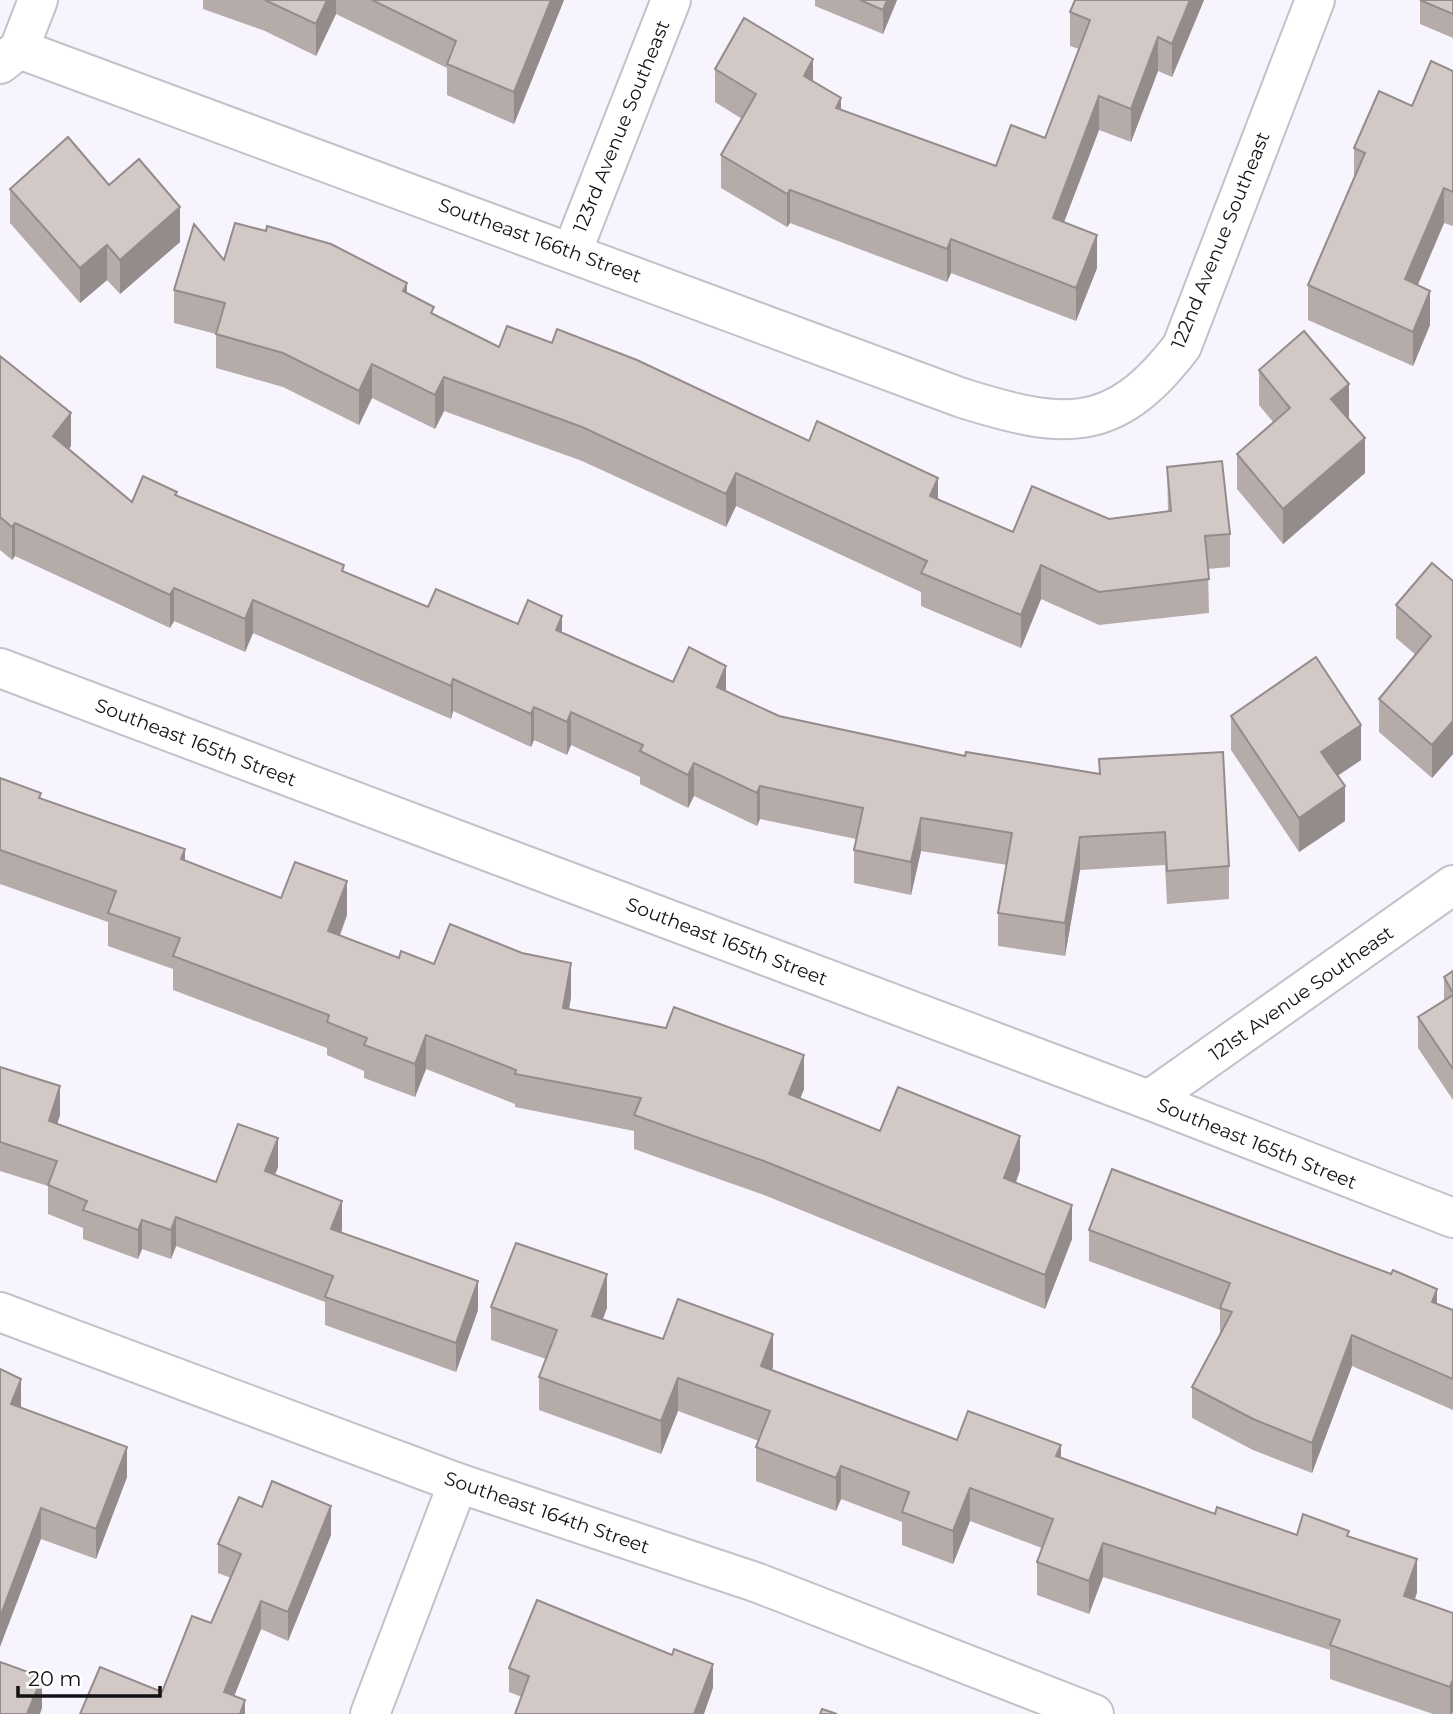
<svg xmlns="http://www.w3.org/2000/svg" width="1453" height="1714" font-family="Montserrat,sans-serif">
	<rect width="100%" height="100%" fill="#f7f4fd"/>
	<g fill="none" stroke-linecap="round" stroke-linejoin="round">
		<defs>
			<g id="minor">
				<path d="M19,49L962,398C1062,429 1113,437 1182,346L1315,0"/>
				<polyline points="0,64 19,49 38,0"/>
				<polyline points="572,252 671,0"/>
				<polyline points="0,668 1149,1100 1453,1218"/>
				<polyline points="1149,1100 1453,885"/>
				<polyline points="0,1312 458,1483 758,1583 1094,1714"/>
				<polyline points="370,1714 458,1483"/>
			</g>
		</defs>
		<use href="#minor" stroke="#c4c1c9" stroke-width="42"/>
		<use href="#minor" stroke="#fff" stroke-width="38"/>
	</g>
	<g fill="#b5acaa">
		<polygon points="203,0 564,0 514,124 447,95 447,68 336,14 316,56 265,31 203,9"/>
		<polygon points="815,0 897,0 883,34 815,6"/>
		<polygon points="1075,0 1204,0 1172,77 1158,71 1131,142 1099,130 1064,222 1097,268 1076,321 951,273 947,282 790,223 787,227 721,188 721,155 742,119 715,102 715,69 813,81 841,110 996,166 1045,138 1079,49 1070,46 1070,12"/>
		<polygon points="1420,0 1453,0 1453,38 1420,24"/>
		<polygon points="1453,71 1453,226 1444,223 1418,285 1430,325 1413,366 1308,320 1308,285 1354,179 1354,148 1412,106"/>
		<polygon points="109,185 180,242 120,294 107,280 80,303 10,223 10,189"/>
		<polygon points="224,260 407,293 434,314 499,347 809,441 938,499 1013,532 1168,512 1167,467 1230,534 1230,567 1208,569 1209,613 1099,625 1041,599 1021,648 921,606 921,592 736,506 726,527 582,461 444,411 435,429 372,398 359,425 283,387 216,368 216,334 174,323 174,290"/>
		<polygon points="0,356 71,446 69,449 132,502 177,496 344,571 428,607 562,633 673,682 726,691 779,716 965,756 1099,774 1099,759 1229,866 1229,899 1167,904 1165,865 1080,870 1065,956 998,946 998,913 1007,865 921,851 911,895 854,883 854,850 856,839 760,819 757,826 694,796 688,808 640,784 640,777 571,745 567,755 534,740 531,747 453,711 451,719 253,633 245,652 174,621 170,628 15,556 12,560 0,550"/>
		<polygon points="1259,370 1349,418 1365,473 1283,544 1237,489 1237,454 1273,422 1259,405"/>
		<polygon points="1453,581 1453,754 1432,778 1379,732 1379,699 1416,655 1396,638 1396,605"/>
		<polygon points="1231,716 1361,760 1337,776 1345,821 1299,852 1231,750"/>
		<polygon points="0,778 41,798 185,861 281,898 347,915 340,936 399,958 434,964 571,997 569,1009 804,1089 800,1098 880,1131 1020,1170 1016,1183 1072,1239 1045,1309 764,1195 634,1149 634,1131 515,1107 515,1104 426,1069 415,1097 364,1078 364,1071 327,1055 327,1048 173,990 173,969 108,946 108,922 0,884"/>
		<polygon points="1453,971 1453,1100 1418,1048 1418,1017 1444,1001 1444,977"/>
		<polygon points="0,1067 60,1115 57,1124 216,1182 278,1167 275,1175 342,1230 341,1232 478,1310 456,1372 325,1325 325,1302 176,1246 171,1259 142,1249 138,1259 83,1239 83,1228 48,1214 48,1186 0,1171"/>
		<polygon points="1089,1230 1437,1304 1453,1310 1453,1410 1352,1366 1312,1473 1253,1450 1192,1418 1192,1387 1220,1334 1220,1310 1089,1261"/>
		<polygon points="491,1307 607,1308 602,1319 663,1339 773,1367 772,1370 957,1440 1061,1458 1215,1514 1297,1535 1349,1537 1417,1592 1415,1600 1453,1613 1452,1714 1433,1714 1330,1679 1330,1650 1103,1577 1089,1614 1037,1595 1037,1562 1042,1548 970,1521 953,1564 902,1545 902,1522 841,1499 836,1511 756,1481 756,1447 759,1441 678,1411 661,1454 539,1410 539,1377 546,1359 491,1340"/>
		<polygon points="21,1408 127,1477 96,1559 41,1539"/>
		<polygon points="331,1535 288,1641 261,1629 234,1696 162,1692 211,1623 231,1578 218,1573 218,1544"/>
		<polygon points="509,1668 713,1688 522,1697 509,1692"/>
	</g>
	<g fill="#938c8b">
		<polygon points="327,0 336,0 336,14 316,56 316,24"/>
		<polygon points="551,0 564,0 514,124 514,92"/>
		<polygon points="887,0 897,0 883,34 883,10"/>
		<polygon points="1190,0 1204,0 1172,77 1172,44"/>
		<polygon points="1158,37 1158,71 1131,142 1131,109"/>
		<polygon points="813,59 813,92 804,76"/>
		<polygon points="1099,96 1099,130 1053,251 1053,218"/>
		<polygon points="841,98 841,132 836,108"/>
		<polygon points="1444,188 1444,223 1405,314 1405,279"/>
		<polygon points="790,190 790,223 787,227 787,194"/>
		<polygon points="180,207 180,242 120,294 120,260"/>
		<polygon points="1097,235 1097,268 1076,321 1076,288"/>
		<polygon points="951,239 951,273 947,282 947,249"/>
		<polygon points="107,245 107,280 80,303 80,268"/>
		<polygon points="407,283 407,316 403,291"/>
		<polygon points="1430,291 1430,325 1413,366 1413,332"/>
		<polygon points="372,364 372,398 359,425 359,391"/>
		<polygon points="444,377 444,411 435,429 435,395"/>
		<polygon points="1349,384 1349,418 1331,434 1331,399"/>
		<polygon points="71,413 71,446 53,469 53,436"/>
		<polygon points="1365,438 1365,473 1283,544 1283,509"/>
		<polygon points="736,473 736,506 726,527 726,494"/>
		<polygon points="938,478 938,511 930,496"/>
		<polygon points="15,523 15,556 12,560 12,527"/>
		<polygon points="1041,565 1041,599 1021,648 1021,615"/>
		<polygon points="174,588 174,621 170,628 170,595"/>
		<polygon points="253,600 253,633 245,652 245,619"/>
		<polygon points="562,616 562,649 556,630"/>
		<polygon points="726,666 726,699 717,687"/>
		<polygon points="453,679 453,711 451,719 451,686"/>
		<polygon points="534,707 534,740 531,747 531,714"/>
		<polygon points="571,712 571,745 567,755 567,722"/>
		<polygon points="1453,721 1453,754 1432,778 1432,745"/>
		<polygon points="1361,725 1361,760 1321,787 1321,752"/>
		<polygon points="694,763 694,796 688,808 688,775"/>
		<polygon points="760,786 760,819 757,826 757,793"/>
		<polygon points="1345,786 1345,821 1299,852 1299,818"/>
		<polygon points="921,818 921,851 911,895 911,862"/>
		<polygon points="1080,837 1080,870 1065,956 1065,923"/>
		<polygon points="185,849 185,882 181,859"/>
		<polygon points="347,881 347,915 328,965 328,931"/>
		<polygon points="571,963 571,997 563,1042 563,1008"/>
		<polygon points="426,1035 426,1069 415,1097 415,1064"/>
		<polygon points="804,1055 804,1089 789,1127 789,1094"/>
		<polygon points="60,1086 60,1115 49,1150 49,1121"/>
		<polygon points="1020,1136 1020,1170 1004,1212 1004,1178"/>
		<polygon points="278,1138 278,1167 265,1200 265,1171"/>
		<polygon points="342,1201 342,1230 331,1257 331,1229"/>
		<polygon points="1072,1205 1072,1239 1045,1309 1045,1275"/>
		<polygon points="176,1217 176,1246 171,1259 171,1230"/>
		<polygon points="142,1220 142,1249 138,1259 138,1230"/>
		<polygon points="607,1274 607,1308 592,1349 592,1316"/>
		<polygon points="478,1281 478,1310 456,1372 456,1343"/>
		<polygon points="1437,1289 1437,1320 1432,1302"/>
		<polygon points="773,1334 773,1367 761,1399 761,1366"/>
		<polygon points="1352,1335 1352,1366 1312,1473 1312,1443"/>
		<polygon points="678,1378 678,1411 661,1454 661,1421"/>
		<polygon points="21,1379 21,1409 11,1404"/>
		<polygon points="1061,1445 1061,1478 1056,1456"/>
		<polygon points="127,1447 127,1477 96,1559 96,1529"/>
		<polygon points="841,1466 841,1499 836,1511 836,1478"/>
		<polygon points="970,1488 970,1521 953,1564 953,1531"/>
		<polygon points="331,1506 331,1535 288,1641 288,1612"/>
		<polygon points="41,1508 41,1539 0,1647 0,1617"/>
		<polygon points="1103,1543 1103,1577 1089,1614 1089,1581"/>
		<polygon points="1417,1559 1417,1592 1404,1630 1404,1596"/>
		<polygon points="261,1601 261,1629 227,1714 224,1692"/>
		<polygon points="713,1664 713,1688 704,1714 694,1714"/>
		<polygon points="42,1677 42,1708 40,1714 27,1714"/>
		<polygon points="1453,1679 1453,1712 1452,1714 1450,1714 1450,1687"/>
		<polygon points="245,1700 245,1714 240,1714"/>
	</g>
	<g fill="#d2c8c6" stroke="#938c8b" stroke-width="2">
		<polygon points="265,0 327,0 316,24"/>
		<polygon points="372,0 551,0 514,92 447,64 456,41"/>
		<polygon points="860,0 887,0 883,10"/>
		<polygon points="1075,0 1190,0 1172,44 1158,37 1131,109 1099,96 1053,218 1097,235 1076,288 951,239 947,249 790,190 787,194 721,155 756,94 715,69 744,18 813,59 804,76 841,98 836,108 996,166 1011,125 1045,138 1090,20 1070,12"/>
		<polygon points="1420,0 1453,0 1453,14"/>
		<polygon points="1431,61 1453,71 1453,192 1444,188 1405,279 1430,291 1413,332 1308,285 1365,153 1354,148 1379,91 1412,106"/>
		<polygon points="68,137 109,185 139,159 180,207 120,260 107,245 80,268 10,189"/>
		<polygon points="235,223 266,231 267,226 331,244 407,283 403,291 434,307 431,313 499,347 507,326 552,343 557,329 637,360 809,441 817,421 938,478 930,496 1013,532 1032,486 1109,519 1171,511 1167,467 1222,461 1230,534 1205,536 1209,579 1099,592 1041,565 1021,615 921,573 927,561 736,473 726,494 582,427 444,377 435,395 372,364 359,391 283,353 216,334 225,303 174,290 194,224 224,260"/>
		<polygon points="1304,331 1349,384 1331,399 1365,438 1283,509 1237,454 1290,408 1259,370"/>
		<polygon points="0,356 71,413 53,436 132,502 143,476 177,492 175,495 344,565 342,571 428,607 436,589 518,624 528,600 562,616 556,630 673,682 689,647 726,666 717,687 779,716 965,756 966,752 1100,774 1099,759 1223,752 1229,866 1167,871 1165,832 1080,837 1065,923 998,913 1012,833 921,818 911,862 854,850 863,808 760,786 757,793 694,763 688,775 640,751 643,745 571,712 567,722 534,707 531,714 453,679 451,686 253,600 245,619 174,588 170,595 15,523 12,527 0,517"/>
		<polygon points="1432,563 1453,581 1453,721 1432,745 1379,699 1431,636 1396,605"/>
		<polygon points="1316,657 1361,725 1321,752 1345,786 1299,818 1231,716"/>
		<polygon points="0,778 41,793 39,798 185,849 181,859 281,898 295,862 347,881 328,931 399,958 401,951 434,964 450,924 522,953 571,963 563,1008 666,1028 674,1007 804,1055 789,1094 880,1131 898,1087 1020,1136 1004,1178 1072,1205 1045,1275 764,1161 634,1115 641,1098 515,1074 516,1070 426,1035 415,1064 364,1045 367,1038 327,1022 329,1015 173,956 180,938 108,913 116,891 0,850"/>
		<polygon points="1453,971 1453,993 1444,977"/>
		<polygon points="1453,995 1453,1069 1418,1017"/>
		<polygon points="0,1067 60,1086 49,1121 216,1182 238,1124 278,1138 265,1171 342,1201 331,1229 478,1281 456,1343 325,1297 333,1276 176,1217 171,1230 142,1220 138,1230 83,1210 87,1201 48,1185 57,1161 0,1142"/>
		<polygon points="1112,1169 1391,1274 1393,1270 1437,1289 1432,1302 1453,1310 1453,1379 1352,1335 1312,1443 1253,1419 1192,1387 1232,1312 1220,1308 1230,1283 1089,1230"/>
		<polygon points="516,1243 607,1274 592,1316 663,1339 678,1299 773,1334 761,1366 957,1440 968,1411 1061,1445 1056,1456 1215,1514 1217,1507 1297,1535 1303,1514 1349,1531 1347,1536 1417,1559 1404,1596 1453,1613 1453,1679 1450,1687 1330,1645 1340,1620 1103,1543 1089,1581 1037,1562 1053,1519 970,1488 953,1531 902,1512 909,1492 841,1466 836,1478 756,1447 770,1411 678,1378 661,1421 539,1377 557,1330 491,1307"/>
		<polygon points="0,1369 21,1379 11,1404 127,1447 96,1529 41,1508 0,1617"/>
		<polygon points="272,1481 331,1506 288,1612 261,1601 224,1692 245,1700 240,1714 80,1714 100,1667 162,1692 192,1616 211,1623 241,1554 218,1544 239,1497 262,1507"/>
		<polygon points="537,1600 672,1655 674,1649 713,1664 694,1714 515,1714 529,1676 509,1668"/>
		<polygon points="0,1662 42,1677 27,1714 0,1714"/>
		<polygon points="822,1709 837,1714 820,1714"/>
	</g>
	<g text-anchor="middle" stroke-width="5" stroke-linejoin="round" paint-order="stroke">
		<g font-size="19" fill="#121114" stroke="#fff">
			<text transform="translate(621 126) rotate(-68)" y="7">123rd Avenue Southeast</text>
			<text transform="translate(540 240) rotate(20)" y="7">Southeast 166th Street</text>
			<text transform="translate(1220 240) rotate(-68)" y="7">122nd Avenue Southeast</text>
			<text transform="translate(196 742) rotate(21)" y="7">Southeast 165th Street</text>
			<text transform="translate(727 941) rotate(21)" y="7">Southeast 165th Street</text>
			<text transform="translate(1301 993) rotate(-35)" y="7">121st Avenue Southeast</text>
			<text transform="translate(1257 1143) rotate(22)" y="7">Southeast 165th Street</text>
			<text transform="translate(547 1512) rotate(19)" y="7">Southeast 164th Street</text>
		</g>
	</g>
	<path d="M18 1686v10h142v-10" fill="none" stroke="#121114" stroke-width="3.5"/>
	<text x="28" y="1686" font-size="21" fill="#121114" stroke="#ffffff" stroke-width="5" paint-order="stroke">20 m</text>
</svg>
